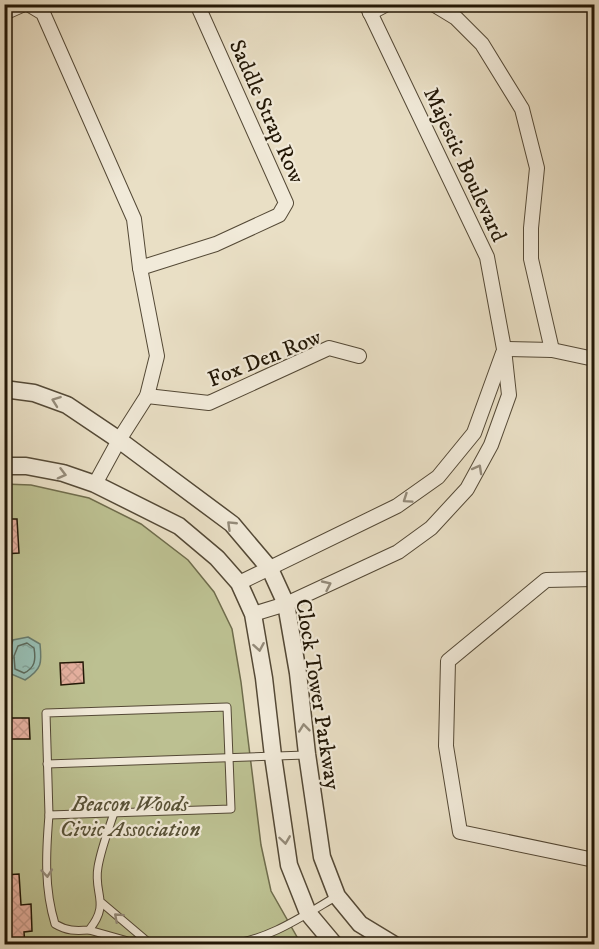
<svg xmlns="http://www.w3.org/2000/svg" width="599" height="949" font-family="'IM FELL DW Pica',serif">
	<defs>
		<pattern id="water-ripples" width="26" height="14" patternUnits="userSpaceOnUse" patternTransform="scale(1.5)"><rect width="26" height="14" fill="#97bdb2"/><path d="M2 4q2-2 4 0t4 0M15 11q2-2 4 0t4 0" fill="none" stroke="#82a298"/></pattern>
		<pattern id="building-cross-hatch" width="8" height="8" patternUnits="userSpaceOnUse" patternTransform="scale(1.5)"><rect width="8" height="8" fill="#e5b09f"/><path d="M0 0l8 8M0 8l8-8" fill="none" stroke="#c49787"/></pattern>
	</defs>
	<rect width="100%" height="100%" fill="#e9dfc5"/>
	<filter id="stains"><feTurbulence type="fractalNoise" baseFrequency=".00333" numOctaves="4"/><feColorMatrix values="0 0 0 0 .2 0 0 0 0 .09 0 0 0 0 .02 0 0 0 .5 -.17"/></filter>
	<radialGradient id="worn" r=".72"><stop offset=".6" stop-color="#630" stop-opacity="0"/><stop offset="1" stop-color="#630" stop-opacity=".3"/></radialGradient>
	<polygon fill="#bcc091" stroke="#6f6c4c" stroke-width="1.5" points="4,484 31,485 89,498 141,524 188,560 214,592 232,629 241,682 261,845 271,891 301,944 5,944"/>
	<path fill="url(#water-ripples)" stroke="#687b6d" stroke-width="1.5" d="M28,637L40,644C42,663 42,669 25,680L9,673L8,655L13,640Z"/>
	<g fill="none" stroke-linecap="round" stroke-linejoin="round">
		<path stroke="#5c6a5c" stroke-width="1.5" d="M27,643L34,648C36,660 35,668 24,673L15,669L14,656L18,646Z"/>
	</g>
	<g fill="url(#building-cross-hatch)" stroke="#221706" stroke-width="1.5">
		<polygon points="4,519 17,519 19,553 4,554"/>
		<polygon points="83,662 84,683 61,685 60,663"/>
		<polygon points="9,718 29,718 30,739 10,739"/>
		<polygon points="19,874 21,905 31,904 32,931 24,932 25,945 4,945 4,875"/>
	</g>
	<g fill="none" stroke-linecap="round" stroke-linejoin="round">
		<defs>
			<g id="service">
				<polygon points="227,707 231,809 49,815 46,713"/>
				<polyline points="47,764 306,755"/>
				<path d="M49,815C46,852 44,888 55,924C67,931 75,931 89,930C111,903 93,894 98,867C101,849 108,831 114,813"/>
				<polyline points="89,930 128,941 148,942 102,903"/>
				<polyline points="148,942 166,944"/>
				<path d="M228,944C267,941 303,916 337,896"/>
			</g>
			<g id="minor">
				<polyline points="28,4 43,13 134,219 140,268 157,356 147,396 119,440 95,484"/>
				<polyline points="433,4 456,18 482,44 522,109 537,168 531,228 531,259 552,350"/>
				<polyline points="4,13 24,4"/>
				<polyline points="370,13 387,4"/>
				<polyline points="140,268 216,244 279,215 286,203 197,4"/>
				<polyline points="504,349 552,350 594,359"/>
				<polyline points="147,396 209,403 329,348 359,356"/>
				<polyline points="594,579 546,580 448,661 446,746 460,832 594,860"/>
				<polyline points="239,583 397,506 438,477 474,433 503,353"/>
				<polyline points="253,614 286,604 398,552 431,528 467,489 491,445 509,395 504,349 487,257 366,4"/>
			</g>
			<g id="tertiary">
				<polyline points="4,389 34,393 67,405 119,440 232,524 270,569 286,604 298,673 307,754 322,857 337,896 360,924 393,944"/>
				<polyline points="4,466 26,466 63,473 95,484 179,526 217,558 239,583 253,614 264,678 273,756 289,865 308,913 334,944"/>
			</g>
		</defs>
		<use href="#service" stroke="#544936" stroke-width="9"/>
		<use href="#minor" stroke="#544936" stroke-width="16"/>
		<use href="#tertiary" stroke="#544936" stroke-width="19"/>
		<use href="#service" stroke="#f1ead9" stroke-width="7"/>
		<use href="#minor" stroke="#f1ead9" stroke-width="14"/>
		<use href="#tertiary" stroke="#f1ead9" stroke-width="16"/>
	</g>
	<defs><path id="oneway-chevron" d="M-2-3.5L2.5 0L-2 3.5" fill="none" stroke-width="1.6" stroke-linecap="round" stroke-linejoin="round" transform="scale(1.5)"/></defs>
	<g stroke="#948b7a">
		<use href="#oneway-chevron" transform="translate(56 401) rotate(-160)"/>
		<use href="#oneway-chevron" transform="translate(478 469) rotate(-61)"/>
		<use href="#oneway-chevron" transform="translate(62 474) rotate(15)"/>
		<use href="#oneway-chevron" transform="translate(407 499) rotate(146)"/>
		<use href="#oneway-chevron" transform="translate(231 525) rotate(-136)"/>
		<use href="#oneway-chevron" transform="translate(327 585) rotate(-25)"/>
		<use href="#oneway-chevron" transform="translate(259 647) rotate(80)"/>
		<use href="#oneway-chevron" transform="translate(304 728) rotate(-96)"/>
		<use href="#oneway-chevron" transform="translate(285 840) rotate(82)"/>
		<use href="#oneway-chevron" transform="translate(47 873) rotate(85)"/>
		<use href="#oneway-chevron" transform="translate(118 917) rotate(-138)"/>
	</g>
	<g text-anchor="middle" stroke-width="4.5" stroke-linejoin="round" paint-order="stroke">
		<g font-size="22" fill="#221706" stroke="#f1ead9">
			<text transform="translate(268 111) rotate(66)" y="8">Saddle Strap Row</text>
			<text transform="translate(466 164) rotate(65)" y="8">Majestic Boulevard</text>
			<text transform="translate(264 357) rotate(-22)" y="8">Fox Den Row</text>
			<text transform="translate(319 694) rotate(81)" y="8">Clock Tower Parkway</text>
		</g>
		<g font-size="22" font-style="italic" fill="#585237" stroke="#f1ead9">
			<text x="130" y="811">Beacon Woods<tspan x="130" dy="25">Civic Association</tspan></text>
		</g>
	</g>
	<rect width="599" height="949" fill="none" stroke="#e9dfc5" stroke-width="24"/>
	<rect x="6" y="6" width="587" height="937" fill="none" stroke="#221706" stroke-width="3"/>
	<rect x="12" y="12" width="575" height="925" fill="none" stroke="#221706" stroke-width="1.5"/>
	<rect width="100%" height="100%" filter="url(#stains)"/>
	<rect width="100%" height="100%" fill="url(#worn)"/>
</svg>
